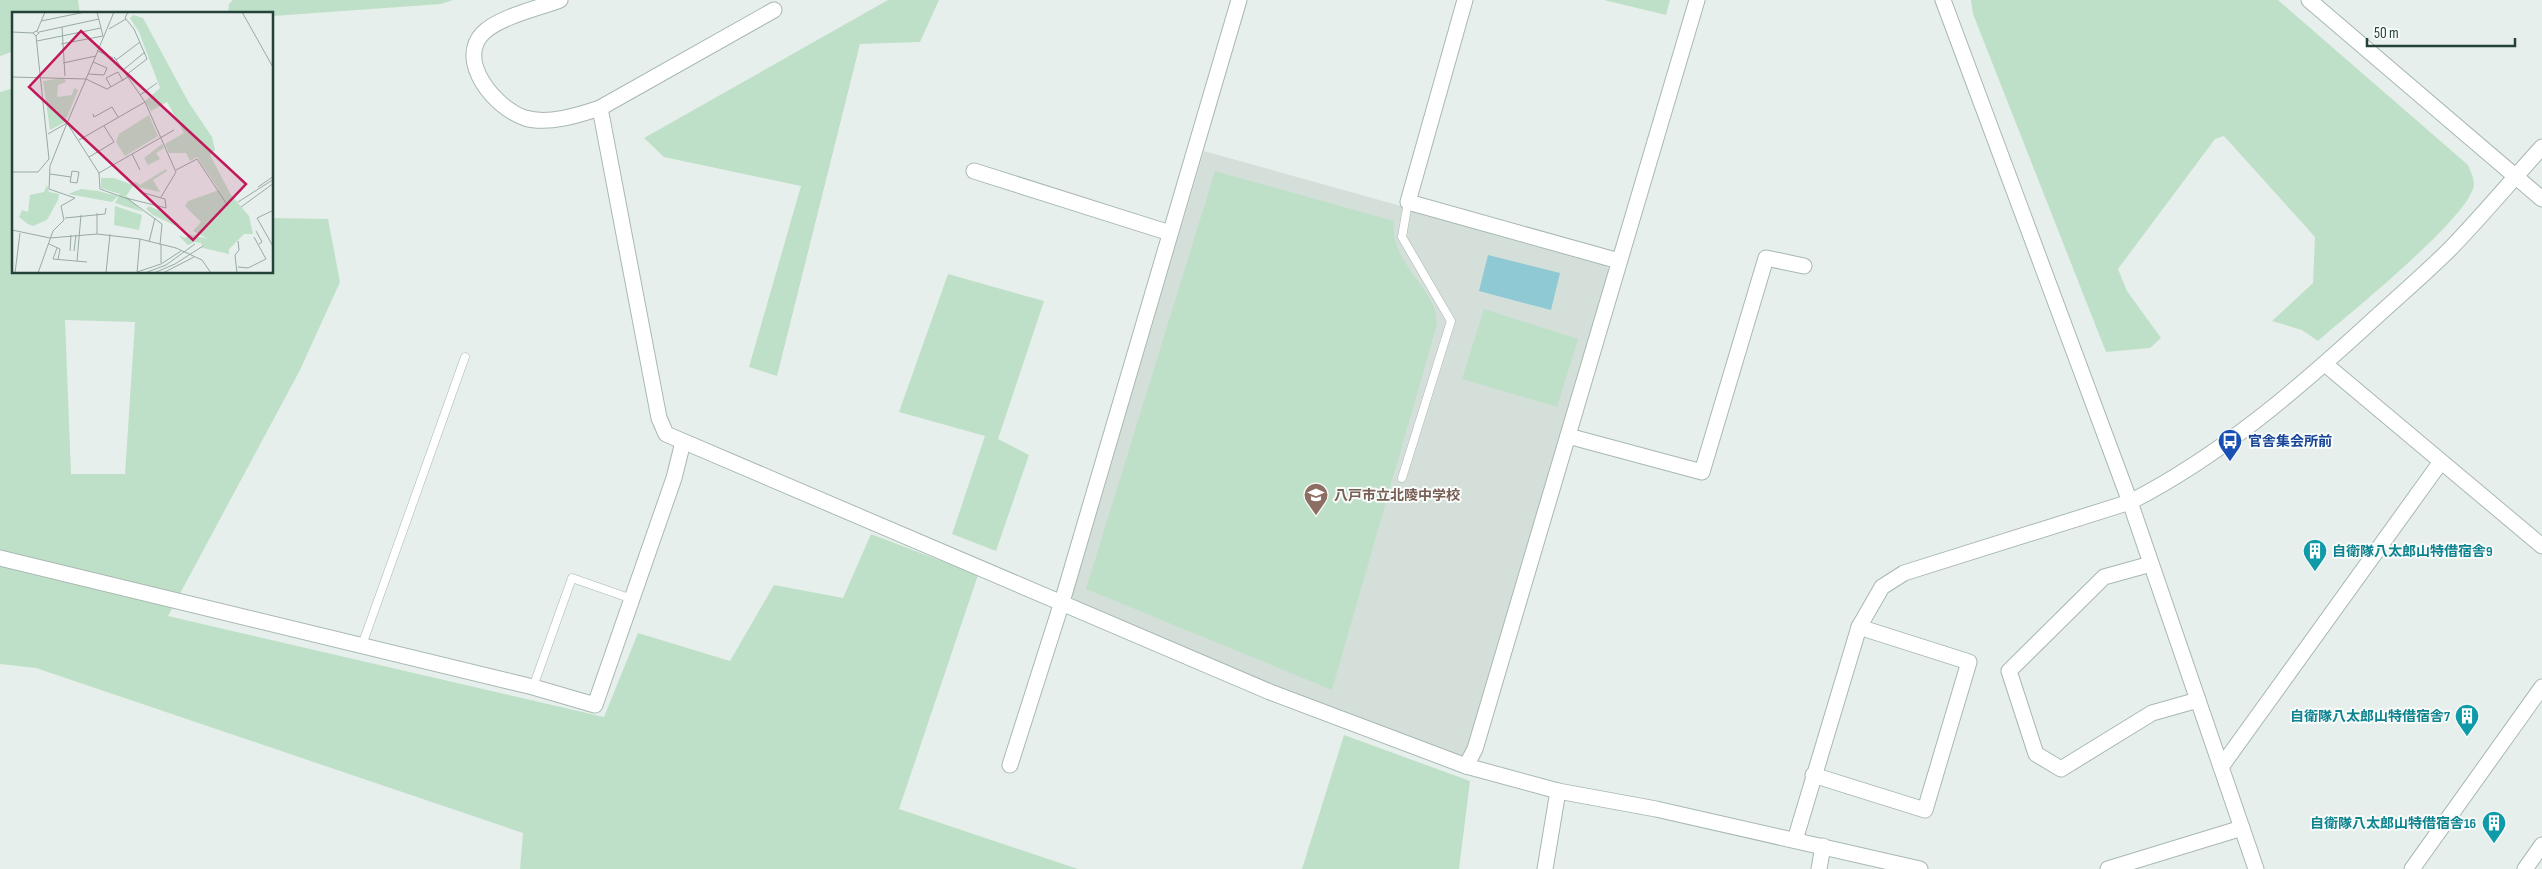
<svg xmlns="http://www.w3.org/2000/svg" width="2542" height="869" font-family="'Sofia Sans Condensed','Noto Sans JP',sans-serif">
	<rect width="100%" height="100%" fill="#e6efeb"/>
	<polygon fill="#d4dfda" points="1204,151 1605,263 1610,272 1468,752 1461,759 1363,724 1075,601 1071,594"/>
	<g fill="#bfe0c8" fill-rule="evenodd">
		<polygon points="0,0 78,0 80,14 14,14 14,51 0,56"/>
		<polygon points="233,0 453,0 441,4 273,16 272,14 228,14 229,4"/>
		<polygon points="888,0 939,0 920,42 860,44 777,376 749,367 801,186 664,157 644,138"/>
		<polygon points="1604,0 1670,0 1666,15"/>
		<path d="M1971,0H2278L2468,165C2470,170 2474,178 2474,184C2473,215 2345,317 2318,341L2302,330L2272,321L2313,283L2315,237L2224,136L2215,139L2118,269L2127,291L2161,338L2150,348L2106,352L1973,14Z"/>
		<path d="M14,88V272H272L273,218L328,219L340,282L300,370L168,616L604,717L638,633L730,661L774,585L843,598L871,534L978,575L899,809L1078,869H520L523,833L36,668L0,664V92ZM65,320L135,322L125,474H71Z"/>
		<path d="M1215,171L1394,221C1389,254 1420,277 1433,305C1436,310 1436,318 1437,324L1332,690L1086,589Z"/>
		<polygon points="948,274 1044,301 998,439 1029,455 996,551 952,534 985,436 899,412"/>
		<polygon points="1484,309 1578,339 1557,407 1462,379"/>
		<polygon points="1344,735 1470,781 1459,869 1302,869"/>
	</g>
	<polygon fill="#8ec9d4" points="1488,255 1560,273 1551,310 1479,291"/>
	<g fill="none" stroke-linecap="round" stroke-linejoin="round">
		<defs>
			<g id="lane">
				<polyline points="1402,478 1451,321 1402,237 1408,202"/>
				<polyline points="362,645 465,357"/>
				<polyline points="533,687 572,578 632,599"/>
			</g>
			<g id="street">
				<path d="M560,0C539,8 499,17 483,33C456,61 495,108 525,118C548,125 579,115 600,108L774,10"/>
				<polyline points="1465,0 1408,202 1619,261"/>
				<polyline points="2309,0 2542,199"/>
				<polyline points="600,108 659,418 666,434 1270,692 1466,766 1558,791 1656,809 1920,869"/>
				<polyline points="974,171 1170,233"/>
				<polyline points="2325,364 2542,546"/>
				<polyline points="1568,436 1702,472 1766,258 1804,266"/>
				<polyline points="0,558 533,687 595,705 674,478 683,442"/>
				<polyline points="2151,564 2104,577 2009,671 2036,754 2061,769 2152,713 2198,700"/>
				<polyline points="1010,765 1062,602 1239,0"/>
				<polyline points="1466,766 1475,749 1697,0"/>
				<polyline points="2221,767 2440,463"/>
				<polyline points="1813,775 1925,810 1969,662 1859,627"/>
				<polyline points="1795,840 1859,627 1882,587 1904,573 2130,502 1943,0"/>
				<polyline points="1545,869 1558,791"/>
				<polyline points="1819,869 1823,846"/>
				<polyline points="2108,869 2242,828"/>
				<path d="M2256,869L2130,502C2222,455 2300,387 2375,318C2400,295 2426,273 2450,249C2482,216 2511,181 2542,147"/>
				<polyline points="2412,869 2542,687"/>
				<polyline points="2525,869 2542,845"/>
			</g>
		</defs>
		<use href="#lane" stroke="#a8b8b2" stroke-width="9"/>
		<use href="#street" stroke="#a8b8b2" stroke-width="17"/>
		<use href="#lane" stroke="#fff" stroke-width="8"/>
		<use href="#street" stroke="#fff" stroke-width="15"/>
	</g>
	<defs>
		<symbol id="bus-pin" viewBox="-11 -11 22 30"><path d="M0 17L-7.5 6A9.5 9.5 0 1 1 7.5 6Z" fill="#1a4fb4" stroke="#f7fbf9"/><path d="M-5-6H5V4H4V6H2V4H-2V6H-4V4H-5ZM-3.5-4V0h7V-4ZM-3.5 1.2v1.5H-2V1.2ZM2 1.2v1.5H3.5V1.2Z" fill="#fff"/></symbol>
		<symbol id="school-pin" viewBox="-11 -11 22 30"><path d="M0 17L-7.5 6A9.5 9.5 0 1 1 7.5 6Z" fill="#8d6e63" stroke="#f7fbf9"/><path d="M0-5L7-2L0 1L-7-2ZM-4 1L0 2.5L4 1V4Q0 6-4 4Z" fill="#fff"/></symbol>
		<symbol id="building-pin" viewBox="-11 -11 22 30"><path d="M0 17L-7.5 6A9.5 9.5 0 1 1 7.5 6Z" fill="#0f9aa8" stroke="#f7fbf9"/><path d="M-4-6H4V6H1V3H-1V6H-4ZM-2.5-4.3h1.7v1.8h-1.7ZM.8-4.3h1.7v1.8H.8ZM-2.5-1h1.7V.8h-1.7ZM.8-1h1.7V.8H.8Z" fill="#fff"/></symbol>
	</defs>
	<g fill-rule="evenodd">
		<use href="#bus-pin" x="2216" y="427" width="28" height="38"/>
		<use href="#school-pin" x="1302" y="481" width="28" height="38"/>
		<use href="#building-pin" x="2301" y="537" width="28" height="38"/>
		<use href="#building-pin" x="2453" y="702" width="28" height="38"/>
		<use href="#building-pin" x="2480" y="809" width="28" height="38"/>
	</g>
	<g text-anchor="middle" stroke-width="4" stroke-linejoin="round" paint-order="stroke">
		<g font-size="14" font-weight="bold" fill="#164399" stroke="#f7fbf9" text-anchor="start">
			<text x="2248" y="446">官舎集会所前</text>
		</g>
		<g font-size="14" font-weight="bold" fill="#785e54" stroke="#f7fbf9" text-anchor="start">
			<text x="1334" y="500">八戸市立北陵中学校</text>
		</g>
		<g font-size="14" font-weight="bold" fill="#0d838f" stroke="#f7fbf9" text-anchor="end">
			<text x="2332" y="556" text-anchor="start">自衛隊八太郎山特借宿舎9</text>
			<text x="2450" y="721">自衛隊八太郎山特借宿舎7</text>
			<text x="2476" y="828">自衛隊八太郎山特借宿舎16</text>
		</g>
	</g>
	<g transform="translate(12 12)">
		<rect width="261" height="261" fill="#e6efeb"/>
		<path d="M121,3L131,6L177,91L200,125L203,138L198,143L219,183L237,204L241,222H232L217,237V242L191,236L189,231L182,230L176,233L166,223L174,226L177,222L196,227L181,219L189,210L173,194L176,189L207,178L185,145L178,149L174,141H157L153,132L172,121L155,90L139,99L133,89L148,76L127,20L118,6ZM52,66L54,70L46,73L45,85L60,83L62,76L66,78L53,110L38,118L31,69ZM137,103L146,124L113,144L104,130L107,122ZM150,132L152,136L144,141L148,147L136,153L132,146ZM154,157L155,159L141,168L148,180L121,174L114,184L131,200L103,191L108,182L89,176V166H102L118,172L124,170L128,173ZM35,173L37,180L47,182L46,188L35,208L21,214L16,212L7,205L10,198L16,200L18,183L32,180ZM69,177L86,179L106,184L100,190L56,182ZM103,194L130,203L127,218L102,213ZM137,194L153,201L168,213L164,214L141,203L134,197Z" fill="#bfe0c8"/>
		<path fill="none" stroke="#98aaa4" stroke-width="1" d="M85,0L91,24M230,0L262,57M29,9L73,0M50,15L53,64M97,17L114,7M25,19L33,0M0,20L21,21M27,20L87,7M25,29L89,16M49,32L91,24M86,39L101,46M102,45L133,90L164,160L149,185M104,48L128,30M51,51L84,44M111,58L133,40M76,62L92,63L95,56L81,50M114,63L135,47L122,17L113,6L116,0M0,65L74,67L102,0M99,75L94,66L106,60L111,69M128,83L145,71M81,102L82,105L100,95L106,105M55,111L87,161L88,177L116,187L150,212L148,233M36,122L55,111L74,67L95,77L116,65M67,128L133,90M120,142L128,158M77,145L102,130L92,114M164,158L185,147L216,194M0,160H26L37,147L24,24L21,21L24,19L27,21L24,24M87,161L162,118M38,162L59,165L58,170L65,171L67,160L60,159L59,165M246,175L262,164M114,186L154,196L153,187L132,181M226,190L262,167M229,195L262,171M262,198L245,206L262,236M85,201V222M53,206L93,202L94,196M0,218L38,226L85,222L128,227L164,236L190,248L199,261M244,219L250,230L247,232M137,230L143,206M37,232L48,237L46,247M45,236L41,247L75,250M58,239L59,223M62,239L64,223M65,249L69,203M149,251V233M226,255L236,256L254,247L242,225M125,260L149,252L169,239M3,261L8,221M26,261L41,219L52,208L49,194L63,186L37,177L38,154L55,111M94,261L98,222M125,261L128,227M133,261L154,253L183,232M142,261L163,252L191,234M151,261L182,245M225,261L223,243L227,238L226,229"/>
		<path fill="#c2185b" fill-opacity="0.15" stroke="#c2185b" stroke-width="2.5" d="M69,19L234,172L181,228L17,75Z"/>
		<rect width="261" height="261" fill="none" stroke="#24423a" stroke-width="2.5"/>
	</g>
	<path d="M2367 38v8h148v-8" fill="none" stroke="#24423a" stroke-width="2.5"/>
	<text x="2374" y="38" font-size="15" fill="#24423a" stroke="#f7fbf9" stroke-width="4" paint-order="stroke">50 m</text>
</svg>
